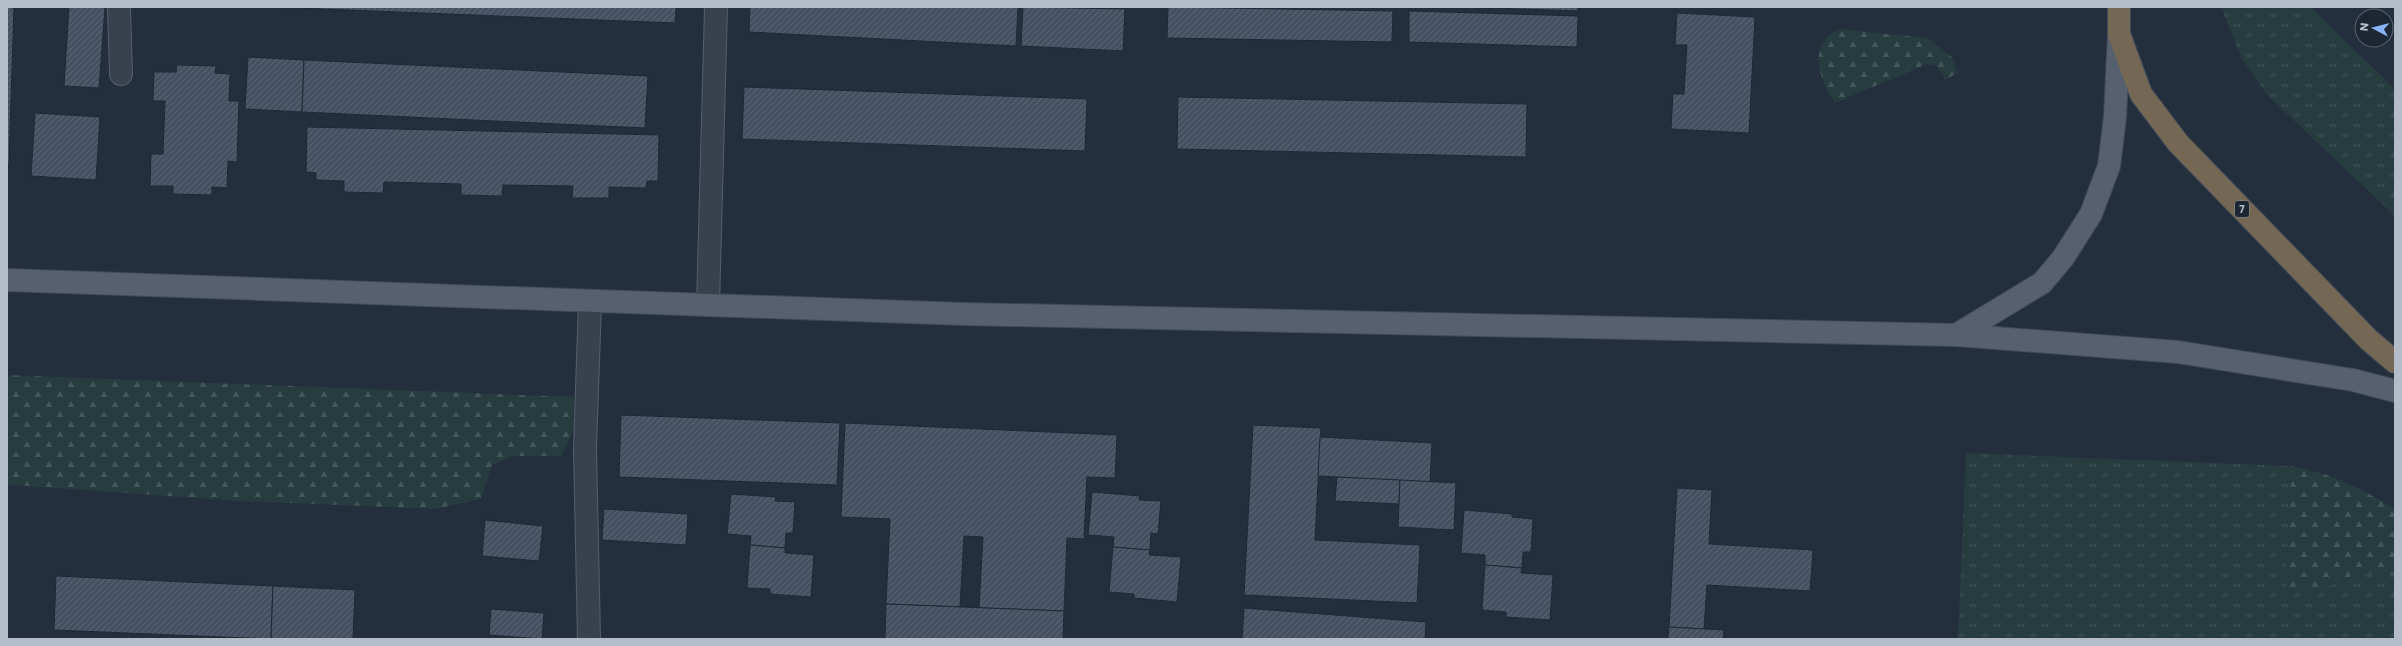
<svg xmlns="http://www.w3.org/2000/svg" width="2402" height="646" font-family="Poppins,sans-serif">
	<defs>
		<pattern id="grass-tufts" width="24" height="20" patternUnits="userSpaceOnUse"><rect width="24" height="20" fill="#263c3f"/><path d="M3 7l-1-3M5 7V3M7 7l1-3M15 17l-1-3M17 17v-4M19 17l1-3" fill="none" stroke="#435659"/></pattern>
		<pattern id="forest-firs" width="22" height="20" patternUnits="userSpaceOnUse"><rect width="22" height="20" fill="#263c3f"/><path d="M5 1l3.5 6h-7zM16 11l3.5 6h-7z" fill="#435659"/></pattern>
		<pattern id="building-hatch" width="6" height="6" patternUnits="userSpaceOnUse"><rect width="6" height="6" fill="#455162"/><path d="M-1 1l2-2M0 6l6-6M5 7l2-2" fill="none" stroke="#5d6877"/></pattern>
	</defs>
	<rect width="100%" height="100%" fill="#242f3e"/>
	<g fill="url(#grass-tufts)">
		<polygon points="2221,7 2310,7 2395,89 2395,216 2269,97 2242,59"/>
		<polygon points="1966,453 2291,466 2286,591 2320,590 2358,573 2395,575 2395,639 1958,639"/>
	</g>
	<g fill="url(#forest-firs)">
		<path d="M1838,29L1928,38L1953,58L1957,73L1945,80L1937,66L1927,64L1835,103C1824,85 1811,62 1824,41C1827,37 1834,32 1838,29Z"/>
		<polygon points="7,375 574,397 574,430 561,456 512,456 492,465 481,499 435,509 239,501 13,485 7,484"/>
		<path d="M2291,466C2331,473 2361,488 2395,509V575L2358,573L2320,590L2286,591Z"/>
	</g>
	<g fill="url(#building-hatch)" stroke="#1f2835">
		<polygon points="7,7 14,7 9,165 7,165"/>
		<polygon points="69,7 105,7 99,88 64,86"/>
		<polygon points="272,7 676,7 675,23"/>
		<polygon points="750,7 1018,7 1016,46 749,32"/>
		<polygon points="1023,7 1125,9 1123,51 1021,46"/>
		<polygon points="1168,7 1393,11 1392,42 1167,38"/>
		<polygon points="1461,7 1578,7 1578,11"/>
		<polygon points="1409,11 1578,16 1577,47 1409,42"/>
		<polygon points="1677,13 1755,17 1749,133 1671,129 1673,94 1684,94 1687,45 1675,45"/>
		<polygon points="248,57 304,60 302,112 245,109"/>
		<polygon points="304,60 648,76 645,128 302,112"/>
		<polygon points="177,65 216,66 215,73 230,74 229,101 239,101 237,162 228,161 227,188 212,187 212,195 173,194 173,186 150,186 151,154 163,154 165,101 153,101 154,72 176,72"/>
		<polygon points="744,87 1087,99 1085,151 742,139"/>
		<polygon points="1178,97 1527,104 1526,157 1177,149"/>
		<polygon points="35,113 100,117 96,180 31,176"/>
		<polygon points="307,127 659,135 658,181 647,181 646,188 609,187 609,198 572,198 573,186 503,185 502,196 461,195 461,184 384,182 383,193 344,192 344,181 316,180 316,173 306,172"/>
		<polygon points="621,415 840,423 837,485 619,477"/>
		<polygon points="845,423 1117,435 1115,478 1087,477 1084,539 1067,538 1064,611 979,608 983,537 964,536 960,607 886,604 890,519 841,517"/>
		<polygon points="1253,425 1321,428 1315,540 1420,545 1417,603 1244,595"/>
		<polygon points="1320,437 1432,443 1430,482 1318,476"/>
		<polygon points="1337,477 1400,480 1399,504 1335,501"/>
		<polygon points="1400,480 1456,483 1454,530 1398,527"/>
		<polygon points="1677,488 1712,490 1709,544 1813,550 1810,591 1707,585 1704,629 1669,627"/>
		<polygon points="1092,492 1140,496 1139,500 1161,501 1158,534 1151,533 1150,550 1113,547 1114,537 1088,535"/>
		<polygon points="731,494 776,497 775,501 795,502 793,533 786,533 785,548 750,545 751,536 727,534"/>
		<polygon points="604,509 688,514 686,545 602,540"/>
		<polygon points="1464,510 1512,514 1512,517 1533,519 1531,552 1523,552 1522,568 1485,565 1485,555 1461,553"/>
		<polygon points="485,520 543,526 539,561 482,556"/>
		<polygon points="750,545 785,548 785,553 814,555 811,597 770,594 770,589 747,588"/>
		<polygon points="1113,547 1150,550 1149,555 1181,557 1177,602 1134,598 1134,594 1109,592"/>
		<polygon points="1485,565 1522,568 1521,573 1553,575 1550,620 1506,617 1506,612 1482,610"/>
		<polygon points="56,576 273,586 271,639 54,630"/>
		<polygon points="273,586 355,590 353,639 271,639"/>
		<polygon points="886,604 1064,611 1063,639 885,639"/>
		<polygon points="1244,608 1426,622 1425,639 1242,639"/>
		<polygon points="491,609 544,613 542,639 489,635"/>
		<polygon points="1669,627 1724,630 1723,639 1668,639"/>
	</g>
	<g fill="none" stroke-linecap="round" stroke-linejoin="round">
		<defs>
			<g id="minor">
				<polyline points="119,7 121,74"/>
				<polyline points="708,305 716,7"/>
				<polyline points="589,639 585,449 590,301"/>
			</g>
			<g id="major">
				<polyline points="7,280 963,314 1956,335 2178,352 2353,380 2395,391"/>
				<polyline points="1956,335 2042,283 2063,258 2091,214 2109,166 2115,117 2119,34"/>
			</g>
			<polyline id="highway" points="2119,7 2119,34 2141,94 2178,143 2369,340 2395,362"/>
		</defs>
		<use href="#minor" stroke="#565f6c" stroke-width="24"/>
		<use href="#major" stroke="#414a57" stroke-width="24"/>
		<use href="#highway" stroke="#434c59" stroke-width="24"/>
		<use href="#minor" stroke="#38414e" stroke-width="22"/>
		<use href="#major" stroke="#56606e" stroke-width="22"/>
		<use href="#highway" stroke="#746855" stroke-width="22"/>
	</g>
	<g text-anchor="middle" stroke-width="4" stroke-linejoin="round" paint-order="stroke">
		<rect fill="#1d2633" stroke="#878f9c" stroke-width="1" x="2235" y="201" width="14" height="16" rx="3"/>
		<g font-size="10" font-weight="bold" fill="#b4bcc9">
			<text x="2242" y="213">7</text>
		</g>
	</g>
	<rect width="2402" height="646" fill="none" stroke="#b4bcc9" stroke-width="16"/>
	<g transform="translate(2374 28) rotate(277)"><circle r="19" fill="#1d2633" stroke="#59626f"/>
	<path d="M0-3L7 15L0 10L-7 15Z" fill="#8ab4f8"/>
	<text y="-6" font-size="11" font-weight="bold" text-anchor="middle" fill="#b4bcc9">N</text>
	</g>
</svg>
